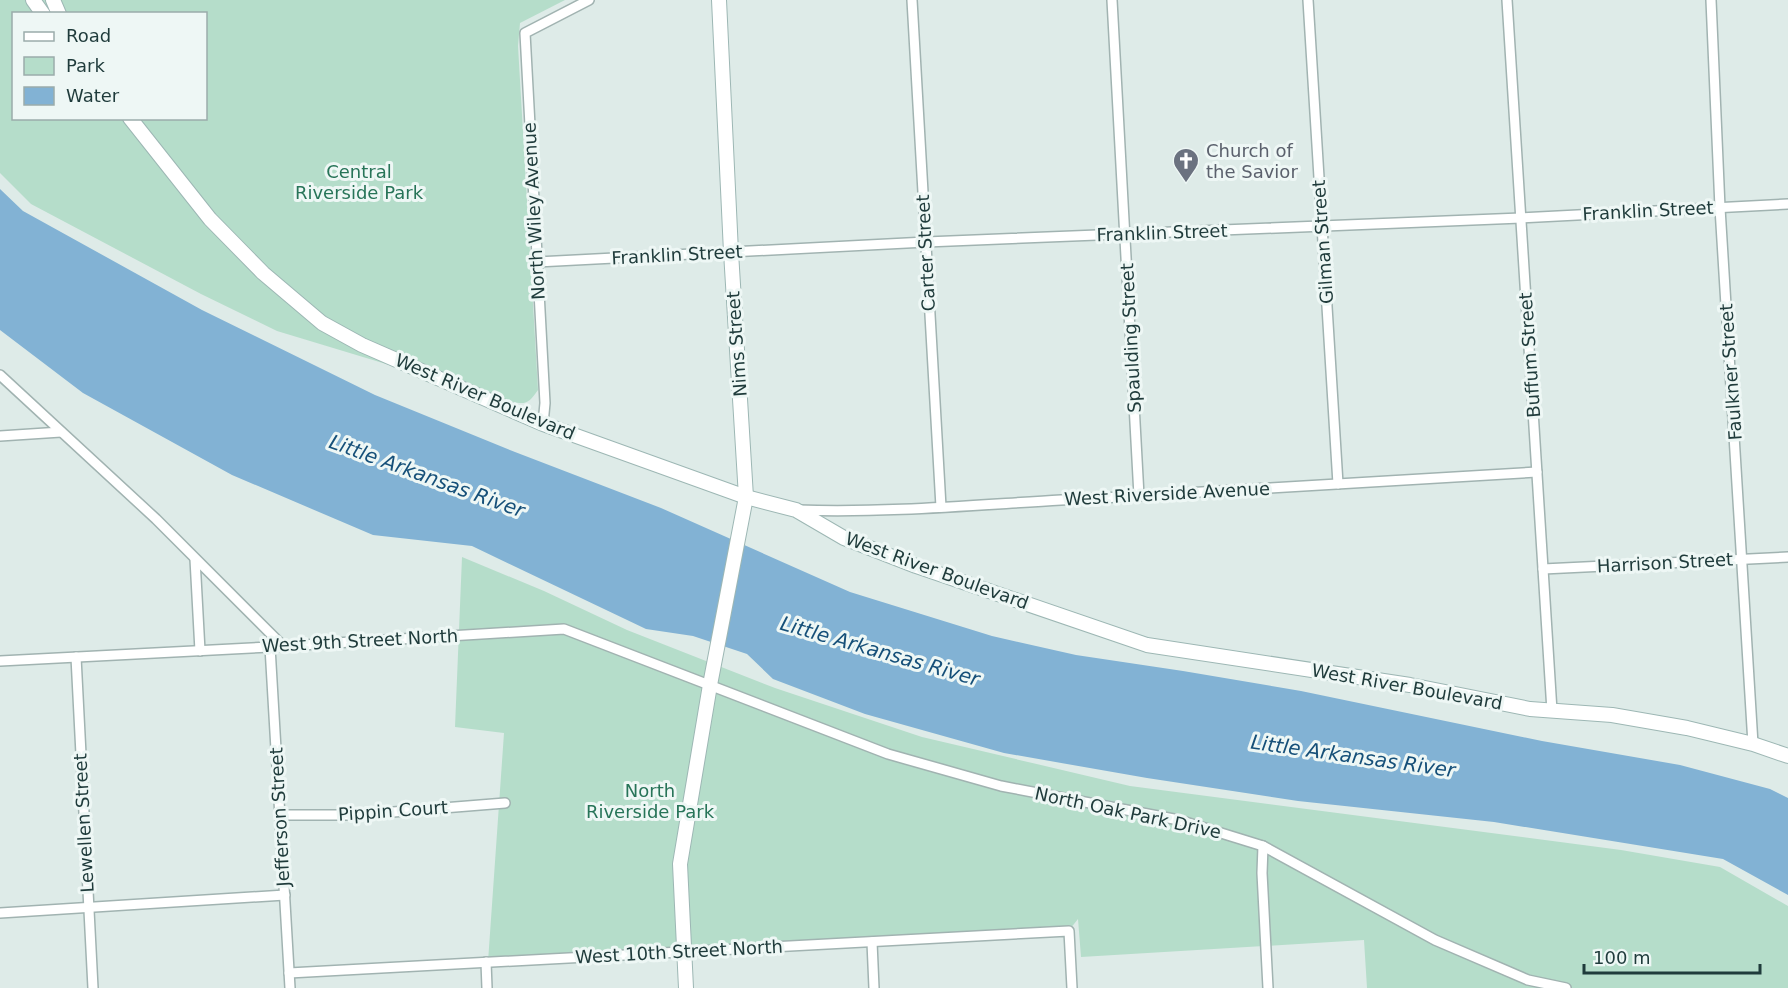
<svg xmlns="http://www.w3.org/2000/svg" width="1788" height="988" font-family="'DejaVu Sans',sans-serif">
	<rect width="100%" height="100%" fill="#deebe8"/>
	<g fill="#b5ddca" fill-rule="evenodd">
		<path d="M0,0H565L520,23L518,46L538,390C529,402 528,405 512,402L277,331L201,294L31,204L0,173ZM14,14H206V118H14Z"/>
		<polygon points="462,557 544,591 627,630 775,688 922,737 1130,786 1621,850 1720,867 1788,906 1788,988 1367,988 1364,940 1081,957 1078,919 1070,929 488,962 504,733 455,727"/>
	</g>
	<polygon fill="#82b2d4" points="0,189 23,211 202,310 375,395 515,452 661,508 850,592 992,636 1076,655 1183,671 1301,691 1542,741 1680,765 1770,789 1788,798 1788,895 1723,859 1494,822 1298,801 1147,778 1004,753 865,714 773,679 747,654 693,636 646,629 472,546 373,535 232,475 83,393 0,330"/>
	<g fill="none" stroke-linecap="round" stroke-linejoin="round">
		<defs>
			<g id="street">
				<polyline points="912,0 941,507"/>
				<polyline points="1112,0 1139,496"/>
				<polyline points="1308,0 1338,484"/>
				<polyline points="1507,0 1552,711"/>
				<polyline points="1711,0 1720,208 1753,744"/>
				<polyline points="537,262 926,242 1521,218 1788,204"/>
				<polyline points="0,375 156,519 283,646"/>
				<polyline points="543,424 545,403 525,33 589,0"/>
				<polyline points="0,436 61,432"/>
				<path d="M798,510C886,513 974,505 1061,500C1220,492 1379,482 1537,472"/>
				<polyline points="195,559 200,651"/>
				<polyline points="1543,569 1788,557"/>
				<polyline points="270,647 290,988"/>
				<polyline points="76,657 93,988"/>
				<polyline points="0,661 270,647 564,629 888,754 1001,786 1179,820 1263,846 1435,940 1528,980 1566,988"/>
				<polyline points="280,815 356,815 505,803"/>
				<polyline points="1263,846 1262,873 1268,988"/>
				<polyline points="0,913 285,895"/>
				<polyline points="872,942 874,988"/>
				<polyline points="486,962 487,988"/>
				<polyline points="289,973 1069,931 1072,988"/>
			</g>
			<g id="secondary">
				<polyline points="33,0 43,14"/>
				<polyline points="53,0 59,14"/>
				<polyline points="130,118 210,219 263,273 322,323 362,345 543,424 746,497 796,510 844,538 916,566 1147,645 1410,685 1530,709 1612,715 1687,728 1753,744 1788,756"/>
				<polyline points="686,988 680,864 710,685 746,497 731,252 719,0"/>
			</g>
		</defs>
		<use href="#street" stroke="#a1b3b1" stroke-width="12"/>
		<use href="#secondary" stroke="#9db7b4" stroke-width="16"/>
		<use href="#street" stroke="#fff" stroke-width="9"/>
		<use href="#secondary" stroke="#fff" stroke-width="14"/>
	</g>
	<defs>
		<symbol id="church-pin" viewBox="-11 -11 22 30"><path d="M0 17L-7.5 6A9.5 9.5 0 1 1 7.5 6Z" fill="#6b7280" stroke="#eef7f5"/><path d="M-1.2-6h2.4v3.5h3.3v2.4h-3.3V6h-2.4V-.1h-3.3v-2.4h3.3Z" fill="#fff"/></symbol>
	</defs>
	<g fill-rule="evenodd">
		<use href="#church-pin" x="1171" y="146" width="30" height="40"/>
	</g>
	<g text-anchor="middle" stroke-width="6" stroke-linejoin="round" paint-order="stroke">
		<g font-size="18" fill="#5b616d" stroke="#eef7f5" text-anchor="start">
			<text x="1206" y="157">Church of<tspan x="1206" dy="21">the Savior</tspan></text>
		</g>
		<g font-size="18" fill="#277458" stroke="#eef7f5">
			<text x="359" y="178">Central<tspan x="359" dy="21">Riverside Park</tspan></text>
			<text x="650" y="797">North<tspan x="650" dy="21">Riverside Park</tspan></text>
		</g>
		<g font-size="18" fill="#1f3b3b" stroke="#eef7f5">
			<text transform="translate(534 211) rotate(-93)" y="6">North Wiley Avenue</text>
			<text transform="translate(1648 211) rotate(-3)" y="6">Franklin Street</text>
			<text transform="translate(1162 233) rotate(-2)" y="6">Franklin Street</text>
			<text transform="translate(1323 242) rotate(-94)" y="6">Gilman Street</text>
			<text transform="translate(926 253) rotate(-93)" y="6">Carter Street</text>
			<text transform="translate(677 255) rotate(-3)" y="6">Franklin Street</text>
			<text transform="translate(1131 338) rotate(-93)" y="6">Spaulding Street</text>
			<text transform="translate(737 344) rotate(-94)" y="6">Nims Street</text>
			<text transform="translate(1530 355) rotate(-94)" y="6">Buffum Street</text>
			<text transform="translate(1731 372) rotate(-94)" y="6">Faulkner Street</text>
			<text transform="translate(485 397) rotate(23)" y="6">West River Boulevard</text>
			<text transform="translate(1167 494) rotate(-3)" y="6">West Riverside Avenue</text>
			<text transform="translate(1665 563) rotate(-3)" y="6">Harrison Street</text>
			<text transform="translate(937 571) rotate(20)" y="6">West River Boulevard</text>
			<text transform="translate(360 641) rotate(-3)" y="6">West 9th Street North</text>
			<text transform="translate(1407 687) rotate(10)" y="6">West River Boulevard</text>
			<text transform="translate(393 811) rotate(-4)" y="6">Pippin Court</text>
			<text transform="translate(1128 813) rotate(12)" y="6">North Oak Park Drive</text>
			<text transform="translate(280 817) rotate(-93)" y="6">Jefferson Street</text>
			<text transform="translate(84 823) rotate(-93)" y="6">Lewellen Street</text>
			<text transform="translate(679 952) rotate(-3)" y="6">West 10th Street North</text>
		</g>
		<g font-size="20" font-style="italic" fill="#165079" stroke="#eef7f5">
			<text transform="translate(427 476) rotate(20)" y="7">Little Arkansas River</text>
			<text transform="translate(880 651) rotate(16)" y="7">Little Arkansas River</text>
			<text transform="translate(1353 756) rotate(8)" y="7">Little Arkansas River</text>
		</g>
	</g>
	<rect x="12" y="12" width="195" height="108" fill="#eef7f5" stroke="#9bacab" stroke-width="1.5"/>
	<rect x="24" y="32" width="30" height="9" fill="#ffffff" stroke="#9bacab" stroke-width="1.5"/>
	<text x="66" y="42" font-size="18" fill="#1f3b3b">Road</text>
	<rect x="24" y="57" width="30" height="18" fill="#b5ddca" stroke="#9bacab" stroke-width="1.5"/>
	<text x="66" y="72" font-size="18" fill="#1f3b3b">Park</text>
	<rect x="24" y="87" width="30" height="18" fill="#82b2d4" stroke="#9bacab" stroke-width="1.5"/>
	<text x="66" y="102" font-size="18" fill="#1f3b3b">Water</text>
	<path d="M1584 964v9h176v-9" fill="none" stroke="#1f3b3b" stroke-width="3"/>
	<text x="1593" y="964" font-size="18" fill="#1f3b3b" stroke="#eef7f5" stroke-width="4.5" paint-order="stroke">100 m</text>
</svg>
